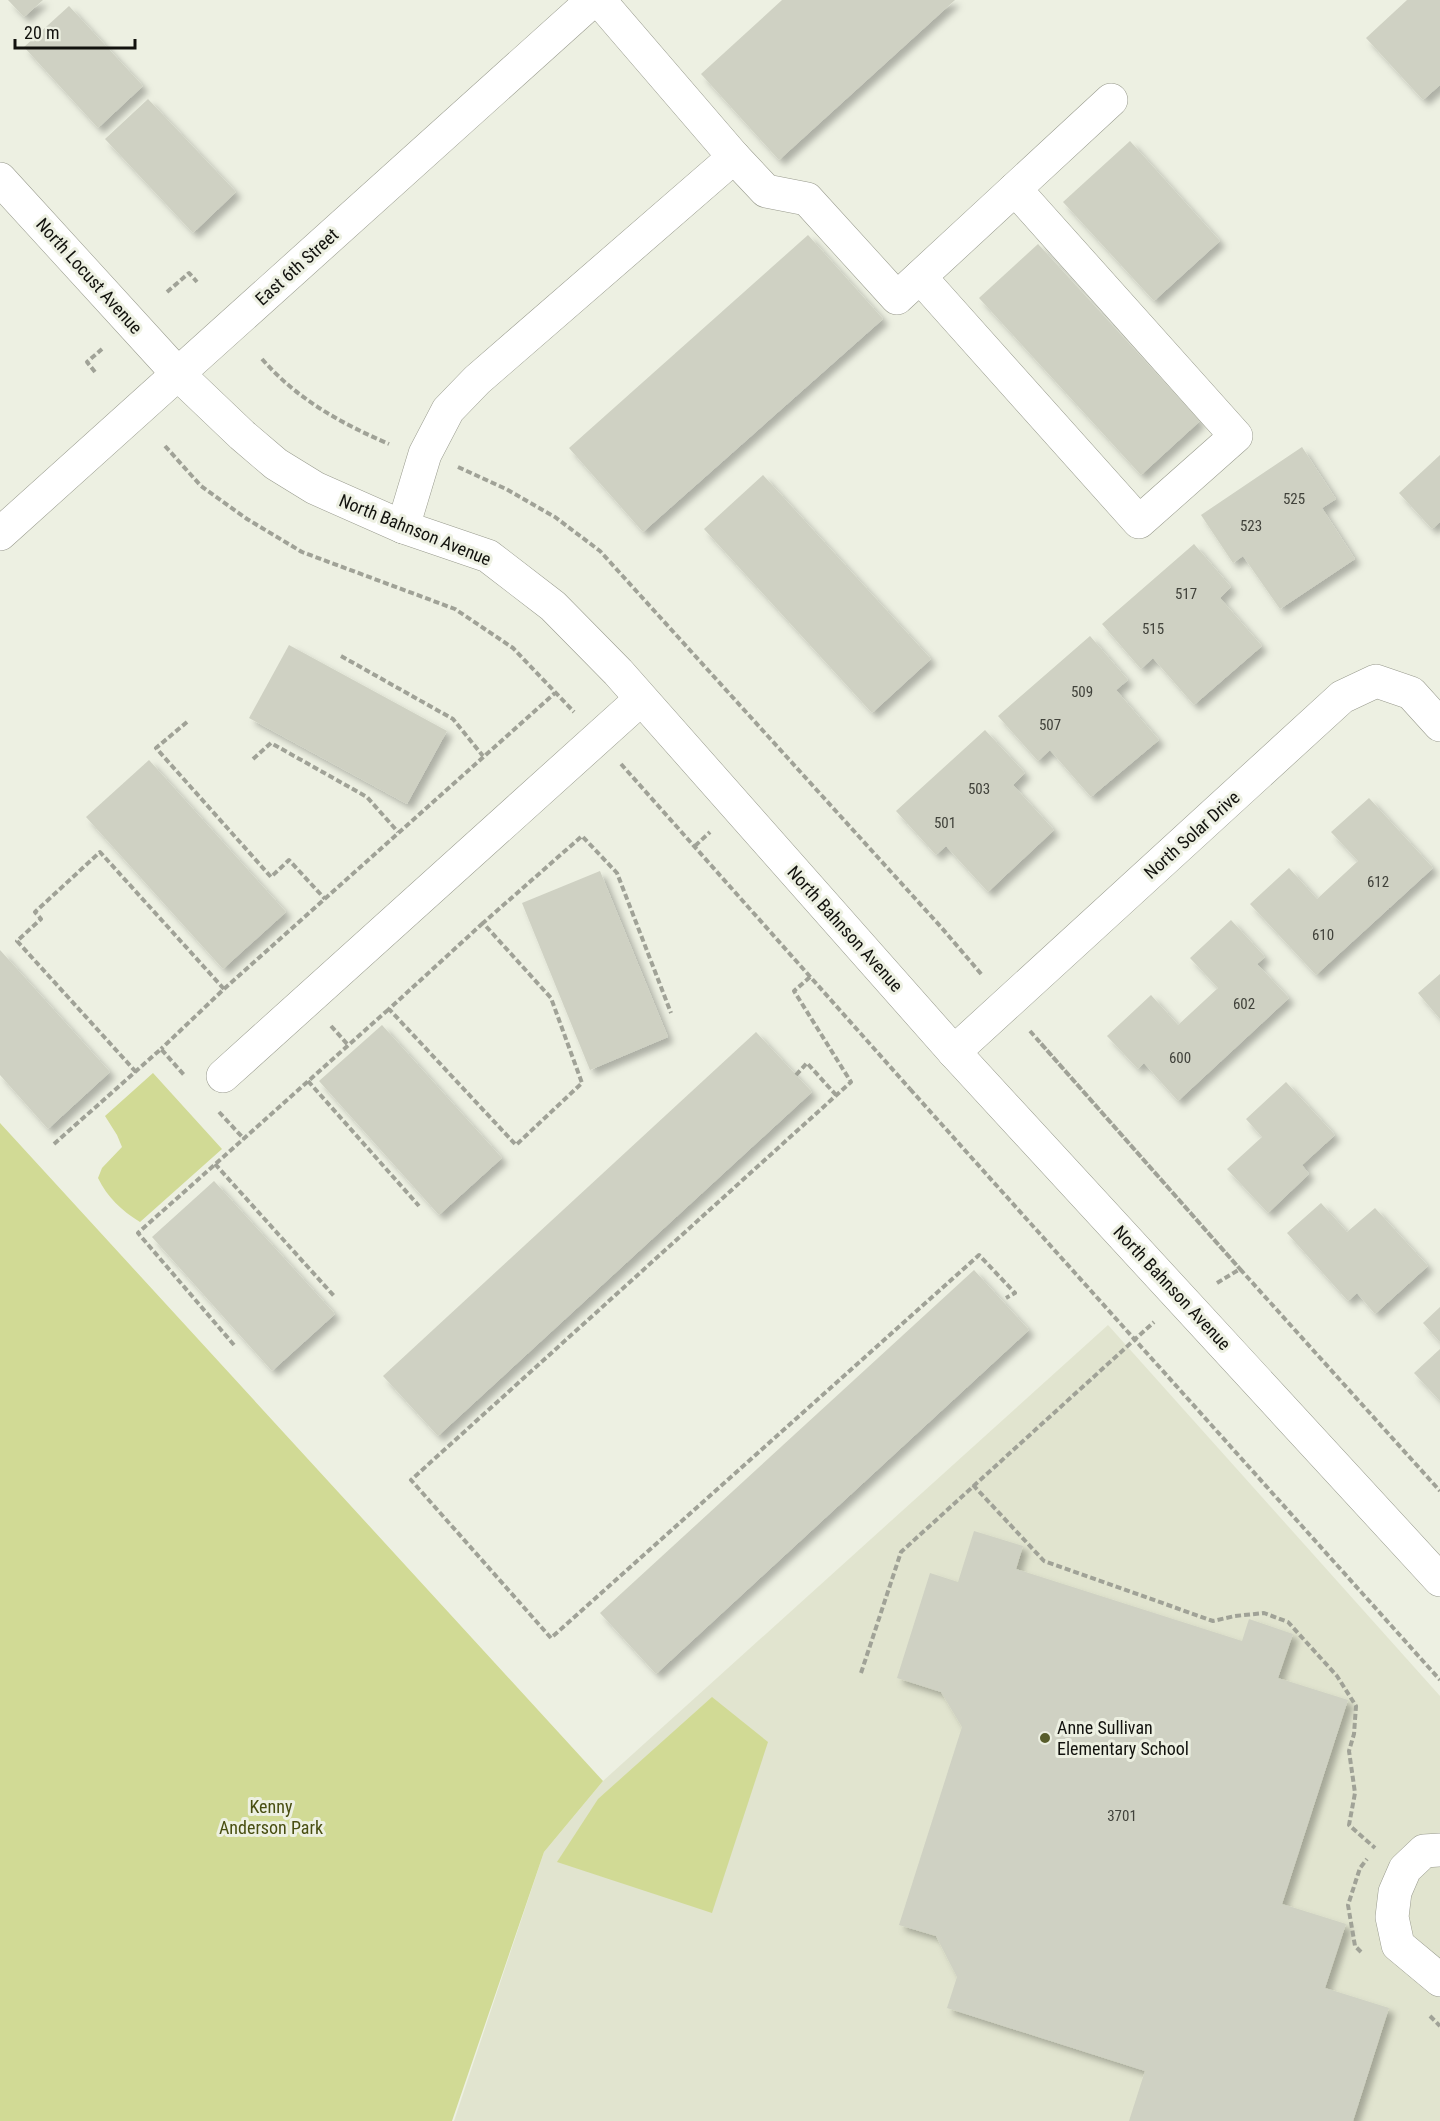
<svg xmlns="http://www.w3.org/2000/svg" width="1440" height="2121" font-family="'Roboto Condensed',sans-serif">
	<defs>
		<filter id="shadow"><feDropShadow dx="5.5" dy="5.5" stdDeviation="3" flood-color="#0004"/></filter>
	</defs>
	<rect width="100%" height="100%" fill="#edf0e2"/>
	<polygon fill="#e1e4cf" points="1108,1325 1440,1696 1440,2121 454,2121 544,1852 603,1781"/>
	<g fill="#d1da95">
		<path d="M153,1073L222,1149L140,1222C121,1210 108,1198 98,1178L102,1168L122,1147L117,1135L105,1116Z"/>
		<polygon points="0,1123 603,1781 544,1852 452,2121 0,2121"/>
		<polygon points="712,1697 768,1742 712,1913 557,1862 598,1799"/>
	</g>
	<g fill="#cfd1c3" filter="url(#shadow)">
		<polygon points="8,0 43,0 24,17"/>
		<polygon points="782,0 955,0 779,160 701,74"/>
		<polygon points="1407,0 1440,0 1440,85 1423,100 1366,38"/>
		<polygon points="69,6 143,86 98,128 24,47"/>
		<polygon points="148,99 236,192 193,233 105,139"/>
		<polygon points="1130,141 1220,241 1154,301 1063,202"/>
		<polygon points="808,235 883,319 643,532 569,448"/>
		<polygon points="1038,244 1200,421 1141,475 979,298"/>
		<polygon points="1302,447 1336,499 1322,508 1355,559 1280,609 1243,556 1233,563 1201,515"/>
		<polygon points="1440,455 1440,522 1432,529 1399,493"/>
		<polygon points="763,475 931,659 872,713 704,529"/>
		<polygon points="1194,544 1231,587 1220,598 1262,646 1194,705 1153,658 1141,669 1102,624"/>
		<polygon points="1090,636 1128,680 1116,690 1159,740 1091,797 1050,750 1038,761 998,716"/>
		<polygon points="289,645 447,731 407,804 249,718"/>
		<polygon points="985,730 1025,773 1013,785 1054,830 988,892 946,846 936,855 896,811"/>
		<polygon points="149,760 286,912 223,969 86,817"/>
		<polygon points="1369,798 1433,868 1316,975 1250,904 1289,868 1317,899 1358,861 1331,832"/>
		<polygon points="600,871 668,1037 590,1070 522,903"/>
		<polygon points="1231,920 1265,957 1257,964 1289,998 1178,1101 1144,1063 1138,1069 1107,1036 1151,995 1178,1025 1218,988 1190,958"/>
		<polygon points="0,950 110,1072 48,1129 0,1075"/>
		<polygon points="1440,974 1440,1019 1418,993"/>
		<polygon points="382,1025 502,1158 439,1215 319,1081"/>
		<polygon points="756,1032 812,1092 438,1436 383,1376"/>
		<polygon points="1286,1082 1335,1135 1302,1165 1309,1174 1268,1213 1227,1169 1262,1137 1246,1119"/>
		<polygon points="214,1181 335,1314 272,1371 152,1237"/>
		<polygon points="1321,1203 1347,1232 1375,1208 1428,1266 1375,1314 1357,1293 1348,1301 1287,1233"/>
		<polygon points="974,1270 1029,1330 656,1674 600,1613"/>
		<polygon points="1440,1307 1440,1342 1423,1323"/>
		<polygon points="1440,1349 1440,1401 1414,1373"/>
		<polygon points="974,1531 1023,1546 1016,1569 1242,1641 1249,1619 1293,1634 1278,1678 1348,1700 1282,1904 1346,1924 1325,1988 1389,2008 1353,2121 1129,2121 1145,2071 947,2008 957,1977 936,1936 899,1925 962,1727 941,1692 897,1678 930,1573 958,1582"/>
	</g>
	<g fill="none" stroke-linecap="round" stroke-linejoin="round">
		<defs>
			<g id="minor">
				<polyline points="734,157 766,191 807,199 897,298 1111,100"/>
				<polyline points="0,179 178,374 242,435 276,464 315,488 403,527 488,556 553,606 618,672 954,1052 1440,1580"/>
				<polyline points="920,277 1139,522 1236,436 1015,189"/>
				<polyline points="403,527 425,454 448,410 477,380 734,157 599,0"/>
				<polyline points="954,1052 1342,697 1376,681 1411,693 1440,725"/>
				<polyline points="223,1076 641,699"/>
				<polyline points="1440,1850 1424,1851 1405,1869 1395,1892 1392,1917 1398,1945 1440,1980"/>
			</g>
			<polyline id="major" points="0,534 593,0"/>
		</defs>
		<use href="#minor" stroke="#989a8d" stroke-width="34"/>
		<use href="#major" stroke="#989a8d" stroke-width="34"/>
		<g stroke="#a0a297" stroke-width="4" stroke-dasharray="6 3" stroke-linecap="butt">
			<polyline points="167,292 189,273 197,282"/>
			<path d="M262,359C297,399 340,423 389,444"/>
			<polyline points="95,372 87,362 102,349"/>
			<polyline points="165,446 201,486 247,519 302,552 455,609 513,648 574,712"/>
			<polyline points="458,467 506,489 555,517 600,551 941,927 982,975"/>
			<polyline points="341,656 453,719 483,756"/>
			<polyline points="187,722 156,748 271,877 289,860 325,899"/>
			<polyline points="253,759 271,743 367,797 398,832"/>
			<polyline points="621,764 910,1089"/>
			<polyline points="695,846 710,832"/>
			<polyline points="483,923 389,1009 516,1145 582,1083 551,998 483,923 582,836 617,873 671,1013"/>
			<polyline points="810,977 794,991 851,1082 411,1480 551,1638 979,1255 1015,1293 1006,1298"/>
			<polyline points="224,989 555,693"/>
			<polyline points="331,1026 349,1046"/>
			<polyline points="1030,1031 1240,1269 1036,1038"/>
			<polyline points="136,1072 17,941 41,919 35,912 100,852 224,989 161,1049"/>
			<polyline points="796,1075 807,1063 836,1095"/>
			<polyline points="308,1081 419,1206"/>
			<polyline points="910,1089 1440,1680"/>
			<polyline points="219,1112 244,1139"/>
			<polyline points="54,1144 161,1049 185,1076"/>
			<polyline points="215,1164 334,1296"/>
			<polyline points="1217,1283 1240,1269 1440,1491"/>
			<polyline points="234,1345 138,1233 389,1009"/>
			<polyline points="973,1485 1044,1561 1213,1621 1235,1616 1264,1613 1288,1622 1337,1676 1356,1706 1354,1734 1349,1751 1355,1793 1349,1825 1375,1848"/>
			<polyline points="861,1673 901,1552 1154,1322"/>
			<polyline points="1361,1952 1355,1946 1348,1905 1360,1868 1367,1859"/>
			<polyline points="1430,2016 1440,2026"/>
		</g>
		<use href="#minor" stroke="#fff" stroke-width="33"/>
		<use href="#major" stroke="#fff" stroke-width="33"/>
	</g>
	<circle fill="#585d2b" stroke="#edf0e2" stroke-width="2" cx="1045" cy="1738" r="6"/>
	<g text-anchor="middle" stroke-width="6" stroke-linejoin="round" paint-order="stroke">
		<g font-size="15" fill="#41423b">
			<text x="1294" y="504">525</text>
			<text x="1251" y="531">523</text>
			<text x="1186" y="599">517</text>
			<text x="1153" y="634">515</text>
			<text x="1082" y="697">509</text>
			<text x="1050" y="730">507</text>
			<text x="979" y="794">503</text>
			<text x="945" y="828">501</text>
			<text x="1378" y="887">612</text>
			<text x="1323" y="940">610</text>
			<text x="1244" y="1009">602</text>
			<text x="1180" y="1063">600</text>
			<text x="1122" y="1821">3701</text>
		</g>
		<g font-size="18" fill="#12120e" stroke="#edf0e2">
			<text transform="translate(297 267) rotate(-42)" y="6">East 6th Street</text>
			<text transform="translate(89 276) rotate(48)" y="6">North Locust Avenue</text>
			<text transform="translate(415 530) rotate(22)" y="6">North Bahnson Avenue</text>
			<text transform="translate(1192 835) rotate(-42)" y="6">North Solar Drive</text>
			<text transform="translate(845 929) rotate(48)" y="6">North Bahnson Avenue</text>
			<text transform="translate(1172 1288) rotate(47)" y="6">North Bahnson Avenue</text>
		</g>
		<g font-size="18" fill="#12120e" stroke="#edf0e2" text-anchor="start">
			<text x="1057" y="1734">Anne Sullivan<tspan x="1057" dy="21">Elementary School</tspan></text>
		</g>
		<g font-size="18" fill="#484e11" stroke="#edf0e2">
			<text x="271" y="1813">Kenny<tspan x="271" dy="21">Anderson Park</tspan></text>
		</g>
	</g>
	<path d="M15 39v9h120v-9" fill="none" stroke="#12120e" stroke-width="3"/>
	<text x="24" y="39" font-size="18" fill="#12120e" stroke="#edf0e2" stroke-width="4.5" paint-order="stroke">20 m</text>
</svg>
